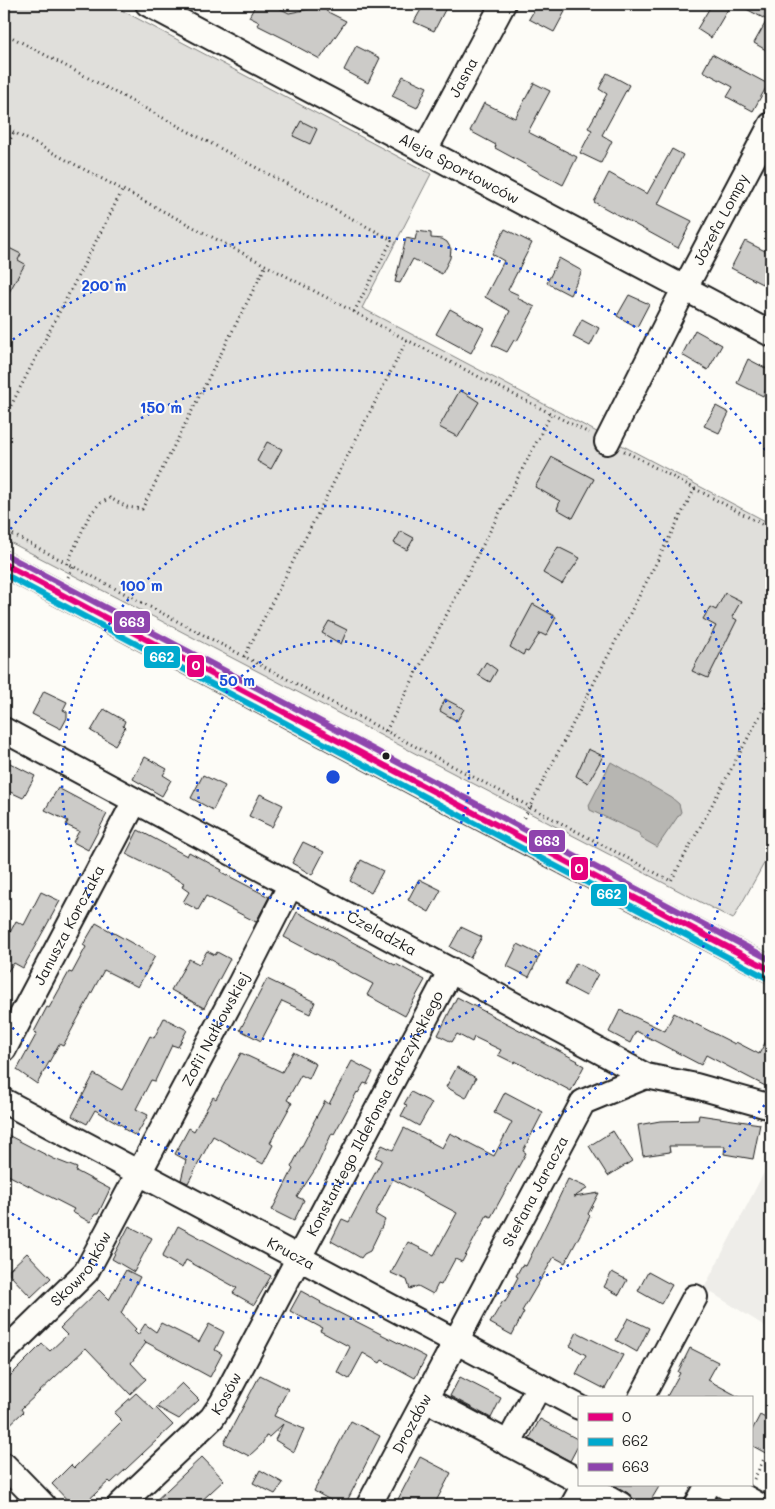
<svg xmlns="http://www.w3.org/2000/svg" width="775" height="1509" font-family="Mali,sans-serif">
	<rect width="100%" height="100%" fill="#fdfcf7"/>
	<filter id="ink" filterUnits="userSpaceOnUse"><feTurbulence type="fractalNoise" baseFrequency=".02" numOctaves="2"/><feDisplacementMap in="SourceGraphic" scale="10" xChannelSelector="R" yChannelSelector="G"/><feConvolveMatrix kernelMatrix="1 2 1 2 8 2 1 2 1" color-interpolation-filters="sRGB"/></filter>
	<g filter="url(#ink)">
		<polygon fill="#eeede9" points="771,1159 771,1330 704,1288"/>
		<polygon fill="#e0dfdb" stroke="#7e7e7c" points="4,4 110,4 431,174 362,308 771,524 771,851 733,919 4,539"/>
		<polygon fill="#b7b6b2" stroke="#797876" points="611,762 672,798 679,804 681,812 657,847 641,838 639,833 590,810 589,805"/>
		<g fill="#cccbc8" stroke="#1c1c1c">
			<polygon points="256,4 271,4 289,13 309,9 312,4 329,4 326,11 346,21 320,59 292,44 293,43 257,25 259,22 249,17"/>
			<polygon points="424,4 448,4 434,31 414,22"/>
			<polygon points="538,4 569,4 554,32 529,19"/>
			<polygon points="712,4 731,4 711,38 697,29"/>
			<polygon points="737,4 771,4 771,53 754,43 767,20"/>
			<polygon points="356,46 380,58 368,83 344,70"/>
			<polygon points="712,54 768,84 753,111 727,97 733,87 703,71"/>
			<polygon points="607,73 629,85 602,135 612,141 601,163 580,153 592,130 588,128 607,94 599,89"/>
			<polygon points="403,76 427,87 417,108 392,96"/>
			<polygon points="534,83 550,91 528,132 577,157 563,185 495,148 496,145 470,131 484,103 515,118"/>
			<polygon points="301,121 317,129 310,144 293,136"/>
			<polygon points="672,149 683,155 658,204 692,221 678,248 594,202 609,173 647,194"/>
			<polygon points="505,229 532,243 508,290 519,295 517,298 535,307 517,341 514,340 507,352 492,345 510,311 485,297 504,261 492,254"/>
			<polygon points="417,231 431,233 431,238 442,239 447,242 451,249 450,258 442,274 413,259 400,283 395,282 406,238 415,240"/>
			<polygon points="745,241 771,254 771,266 762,284 731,268"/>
			<polygon points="9,248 21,254 18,260 25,264 4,301 4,254 5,255"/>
			<polygon points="559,258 582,271 570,295 547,283"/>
			<polygon points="629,295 649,304 637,327 617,316"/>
			<polygon points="450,309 484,328 471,353 436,334"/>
			<polygon points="582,319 599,328 590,346 573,337"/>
			<polygon points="695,330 722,345 708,370 682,355"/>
			<polygon points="748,359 771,371 771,379 763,396 737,383"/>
			<polygon points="460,390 479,402 458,437 439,427"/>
			<polygon points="716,406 729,413 719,433 704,426"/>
			<polygon points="267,442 282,449 271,469 257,461"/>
			<polygon points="552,457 594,479 573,518 557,509 560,501 535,487"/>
			<polygon points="401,531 414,538 407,550 394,543"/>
			<polygon points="558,547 580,558 562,584 543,573"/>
			<polygon points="725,593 741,601 732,617 737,620 708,678 692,671 716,626 703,619 710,607 716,610"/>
			<polygon points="533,604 556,617 546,636 540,633 528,652 525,651 523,655 510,647"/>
			<polygon points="329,621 347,630 341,644 322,633"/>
			<polygon points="486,662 497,670 490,682 478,675"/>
			<polygon points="44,691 67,702 63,710 67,712 67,718 61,729 32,714"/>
			<polygon points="445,699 464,709 457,721 440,711"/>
			<polygon points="104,709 125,721 123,726 125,728 115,745 91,731"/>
			<polygon points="588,749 603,756 588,783 576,776"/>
			<polygon points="145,757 167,769 163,775 171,780 162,796 133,779"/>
			<polygon points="4,760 35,776 23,798 4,789"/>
			<polygon points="203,775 225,786 213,810 191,798"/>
			<polygon points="58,788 107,814 88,850 73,842 79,831 66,825 68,821 45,810"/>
			<polygon points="260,794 283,805 272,827 249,816"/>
			<polygon points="138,830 187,856 189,852 222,870 221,872 269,897 256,922 206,896 198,910 183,902 189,892 182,887 184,883 126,854"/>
			<polygon points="303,842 324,852 312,875 292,863"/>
			<polygon points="361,860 383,871 371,893 350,881"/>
			<polygon points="419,879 441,890 429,912 408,900"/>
			<polygon points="41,892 60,901 23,968 14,963 4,976 4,944 16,921 24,925"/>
			<polygon points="297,912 395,965 396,964 425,980 405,1016 367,995 373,984 284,937"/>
			<polygon points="96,923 155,956 138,987 104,970 63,1046 59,1044 37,1084 17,1070 37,1033 34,1032 47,1007 49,1008 69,972 72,973 86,947 83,945"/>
			<polygon points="461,927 482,937 470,958 450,947"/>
			<polygon points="518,944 540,955 529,977 507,966"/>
			<polygon points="207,951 215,955 217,952 230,959 204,1008 171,990 189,959 199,964"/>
			<polygon points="576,963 598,974 586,996 565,985"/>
			<polygon points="267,979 315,1002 310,1014 282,1001 261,1041 240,1030"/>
			<polygon points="457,997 578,1061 577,1062 584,1066 571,1091 515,1061 514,1063 498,1055 501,1050 474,1037 472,1042 457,1034 452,1042 438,1035"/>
			<polygon points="620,1010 665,1031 674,1013 735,1044 736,1042 759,1054 771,1032 771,1089 706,1055 701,1065 636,1031 630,1043 609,1032"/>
			<polygon points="164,1018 187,1030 178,1047 172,1045 155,1081 151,1080 136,1109 148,1115 136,1136 124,1129 125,1127 95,1110 87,1124 72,1116 94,1074 122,1090 150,1036 154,1038"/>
			<polygon points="293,1052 316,1064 309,1079 301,1075 287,1100 292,1103 270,1143 273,1145 263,1164 213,1136 188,1183 181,1180 186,1160 175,1154 189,1128 194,1131 213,1097 216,1099 241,1053 282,1072"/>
			<polygon points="352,1061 373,1072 367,1084 364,1083 358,1093 357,1092 334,1134 332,1133 316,1168 297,1197 304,1200 294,1221 272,1210 293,1169 291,1167 314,1123 313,1123 325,1101 329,1104"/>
			<polygon points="457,1067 476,1078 466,1098 446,1087"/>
			<polygon points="411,1092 432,1103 419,1126 401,1116 407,1105 404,1104"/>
			<polygon points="505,1092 543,1112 523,1151 526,1153 491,1217 487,1215 462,1262 455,1259 441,1285 438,1284 433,1294 418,1286 410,1289 407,1280 391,1273 408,1242 434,1255 457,1213 393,1179 375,1214 385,1220 370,1251 364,1254 361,1258 331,1241 342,1219 349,1222 382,1160 375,1157 382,1145 393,1150 404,1128 442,1148 450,1133 494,1156 512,1122 494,1113"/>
			<polygon points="699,1115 760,1124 753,1159 724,1154 725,1146 669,1146 670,1152 643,1156 638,1125 660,1121 698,1120"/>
			<polygon points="613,1131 632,1161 608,1176 589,1146"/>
			<polygon points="4,1133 54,1159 77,1168 76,1171 110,1189 98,1214 95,1214 90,1222 72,1212 74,1209 4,1173"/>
			<polygon points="568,1179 588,1188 574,1197 599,1193 588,1214 590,1216 565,1263 554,1257 522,1311 524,1312 512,1335 490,1323 503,1301 505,1302 518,1277 516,1276 522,1265 526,1266"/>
			<polygon points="129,1226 152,1238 134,1272 112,1259"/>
			<polygon points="178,1226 271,1276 254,1305 233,1293 237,1288 186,1260 182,1268 162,1257"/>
			<polygon points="27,1253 51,1278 31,1297 10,1275 10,1269"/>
			<polygon points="126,1270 140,1277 121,1313 136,1329 134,1331 138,1335 145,1324 156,1332 161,1323 199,1342 209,1324 224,1332 215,1350 222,1354 210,1377 144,1341 146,1343 131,1363 146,1379 130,1394 86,1348 21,1409 23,1412 4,1430 4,1382 42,1344 50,1351 67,1335 60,1328 99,1290 109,1300"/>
			<polygon points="612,1272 627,1280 619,1295 604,1287"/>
			<polygon points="648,1272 672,1285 661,1304 638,1291"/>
			<polygon points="301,1291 321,1302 320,1303 426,1357 415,1378 382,1360 380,1363 363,1353 349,1379 337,1372 350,1347 320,1331 322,1328 290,1311"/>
			<polygon points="628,1318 649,1328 637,1352 616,1340"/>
			<polygon points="577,1332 623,1355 605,1389 576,1374 586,1355 570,1346"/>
			<polygon points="690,1348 718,1362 708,1380 741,1398 666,1398 680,1373 678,1372"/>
			<polygon points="260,1375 288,1389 274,1416 304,1429 294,1452 275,1440 283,1424 269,1437 266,1436 262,1444 249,1456 224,1443"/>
			<polygon points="460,1377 501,1398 491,1418 450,1396"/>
			<polygon points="182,1383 199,1400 179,1419 157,1407"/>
			<polygon points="136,1393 154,1410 156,1408 173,1425 111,1483 109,1481 83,1505 72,1505 52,1484 71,1465 74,1468 122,1421 114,1413"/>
			<polygon points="760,1415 771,1421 771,1456 751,1445 751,1432"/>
			<polygon points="540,1419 579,1440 579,1444 570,1461 529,1439"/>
			<polygon points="351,1421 380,1436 345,1505 339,1505 314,1491"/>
			<polygon points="202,1457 224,1480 197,1505 151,1505"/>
			<polygon points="420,1457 451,1473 434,1505 395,1505"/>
			<polygon points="260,1470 283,1483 275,1494 253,1483"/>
			<polygon points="614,1485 660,1485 648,1505 635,1505 633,1499 628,1493"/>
		</g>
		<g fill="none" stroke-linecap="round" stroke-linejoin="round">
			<defs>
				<g id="minor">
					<path id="s1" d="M148,4L771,334"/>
					<path id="s2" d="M425,150L503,4"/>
					<path id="s3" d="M607,442L677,303L771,125"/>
					<polyline points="4,564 514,835 771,970"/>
					<path id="s4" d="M4,730L646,1076L696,1086L771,1107"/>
					<path id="s5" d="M4,1049L135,801"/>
					<path id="s6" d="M4,1101L579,1407"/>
					<path id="s7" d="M4,1352L86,1272L241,982L291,884"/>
					<polyline points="641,1398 695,1297"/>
					<polyline points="425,1399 579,1481"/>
					<polyline points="508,1444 539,1386"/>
					<polyline points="4,1465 43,1505"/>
					<polyline points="586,1485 621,1505"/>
					<polyline points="723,1485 758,1505"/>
					<path id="s8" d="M120,1505L212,1418L222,1403L451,970"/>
					<path id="s9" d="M369,1505L583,1102L646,1076"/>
					<polyline points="573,1505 584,1485"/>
					<polyline points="697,1505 708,1485"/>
				</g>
			</defs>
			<use href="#minor" stroke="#1c1c1c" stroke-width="28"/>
			<g stroke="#1c1c1c" stroke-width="3" stroke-dasharray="1 4" stroke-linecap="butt">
				<polyline points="4,33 392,240 354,312"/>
				<polyline points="4,127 407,340 589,433"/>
				<polyline points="4,152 14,132"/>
				<polyline points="4,419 123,189"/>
				<polyline points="624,451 771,529"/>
				<polyline points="4,530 671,881 771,695"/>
				<polyline points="67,564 89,516 99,504 110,498 127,507 142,509 266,265"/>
				<polyline points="68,577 73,567"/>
				<polyline points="244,657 407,340"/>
				<polyline points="386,731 551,414"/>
				<polyline points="524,818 695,488"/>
				<polyline points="754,1479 765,1457 771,1460"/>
			</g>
			<use href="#minor" stroke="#fdfcf7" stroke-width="24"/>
			<defs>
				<polyline id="bus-1" points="4,564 771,970"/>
				<polyline id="bus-2" points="4,574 767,978"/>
				<polyline id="bus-3" points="8,556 771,960"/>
			</defs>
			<use href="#bus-1" stroke="#fdfcf7" stroke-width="10"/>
			<use href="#bus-2" stroke="#fdfcf7" stroke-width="10"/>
			<use href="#bus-3" stroke="#fdfcf7" stroke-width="10"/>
			<use href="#bus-1" stroke="#e5007d" stroke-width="6"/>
			<use href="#bus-2" stroke="#00a9ce" stroke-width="6"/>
			<use href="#bus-3" stroke="#8e44ad" stroke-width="6"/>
		</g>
	</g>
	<g fill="none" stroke="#1d4ed8" stroke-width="2.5" stroke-dasharray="2.5 5">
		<circle cx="333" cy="777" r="136"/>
		<circle cx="333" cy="777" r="271"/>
		<path d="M6 535A407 407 0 1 1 6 1019"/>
		<path d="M769 1099A542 542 0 0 1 7 1210M7 344A542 542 0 0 1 769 455"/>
	</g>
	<circle fill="#1c1c1c" stroke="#fdfcf7" stroke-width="2" cx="386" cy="756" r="4.5"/>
	<g text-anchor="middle" stroke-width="4" stroke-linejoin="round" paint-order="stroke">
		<g font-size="15" fill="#1c1c1c" stroke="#fdfcf7">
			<text dy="5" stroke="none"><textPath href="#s2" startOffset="82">Jasna</textPath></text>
			<text dy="5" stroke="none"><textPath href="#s1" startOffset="352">Aleja Sportowców</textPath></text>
			<text dy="5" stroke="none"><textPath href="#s3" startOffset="250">Józefa Lompy</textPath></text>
			<text dy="5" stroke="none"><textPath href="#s5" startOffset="140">Janusza Korczaka</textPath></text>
			<text dy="5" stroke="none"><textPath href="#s4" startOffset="429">Czeladzka</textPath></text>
			<text dy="5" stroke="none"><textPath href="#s7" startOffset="390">Zofii Nałkowskiej</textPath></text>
			<text dy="5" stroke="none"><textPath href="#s8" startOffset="472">Konstantego Ildefonsa Gałczyńskiego</textPath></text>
			<text dy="5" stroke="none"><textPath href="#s9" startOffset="355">Stefana Jaracza</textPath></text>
			<text dy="5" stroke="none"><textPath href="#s6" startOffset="325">Krucza</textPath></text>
			<text dy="5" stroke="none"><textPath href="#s7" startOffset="114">Skowronków</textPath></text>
			<text dy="5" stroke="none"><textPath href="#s8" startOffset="155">Kosów</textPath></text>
			<text dy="5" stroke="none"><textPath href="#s9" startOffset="92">Drozdów</textPath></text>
		</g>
	</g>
	<circle cx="333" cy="777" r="8" fill="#1d4ed8" stroke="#fdfcf7" stroke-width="2.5"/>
	<g font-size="15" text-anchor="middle" font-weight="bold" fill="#1d4ed8" stroke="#fdfcf7" stroke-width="4" stroke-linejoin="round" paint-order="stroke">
		<text x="104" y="291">200 m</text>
		<text x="161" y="413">150 m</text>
		<text x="141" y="591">100 m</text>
		<text x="237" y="686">50 m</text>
	</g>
	<g stroke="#fdfcf7" stroke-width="2">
		<rect x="113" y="610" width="38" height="24" rx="5" fill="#8e44ad"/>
		<rect x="143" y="645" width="38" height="24" rx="5" fill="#00a9ce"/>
		<rect x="186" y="654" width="19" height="24" rx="5" fill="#e5007d"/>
		<rect x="528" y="829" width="38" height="24" rx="5" fill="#8e44ad"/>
		<rect x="570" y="856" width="19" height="25" rx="5" fill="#e5007d"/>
		<rect x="590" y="883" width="38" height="24" rx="5" fill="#00a9ce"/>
	</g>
	<g font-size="14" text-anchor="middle" font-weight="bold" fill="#fff">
		<text x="132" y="627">663</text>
		<text x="162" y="662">662</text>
		<text x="196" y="670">0</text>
		<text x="547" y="846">663</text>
		<text x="579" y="873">0</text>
		<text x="609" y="899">662</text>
	</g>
	<rect width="775" height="1509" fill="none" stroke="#fdfcf7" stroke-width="20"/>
	<rect x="10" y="10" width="755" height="1489" fill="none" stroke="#1c1c1c" stroke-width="2" filter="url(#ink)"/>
	<rect x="578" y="1396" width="175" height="90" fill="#fdfcf7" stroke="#a3a29f"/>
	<rect x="588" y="1413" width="25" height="8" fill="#e5007d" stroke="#a3a29f"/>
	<text x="622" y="1422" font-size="15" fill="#1c1c1c">0</text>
	<rect x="588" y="1438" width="25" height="8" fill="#00a9ce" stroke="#a3a29f"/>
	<text x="622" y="1446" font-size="15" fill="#1c1c1c">662</text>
	<rect x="588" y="1463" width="25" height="8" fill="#8e44ad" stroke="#a3a29f"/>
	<text x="622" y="1472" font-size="15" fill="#1c1c1c">663</text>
</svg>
